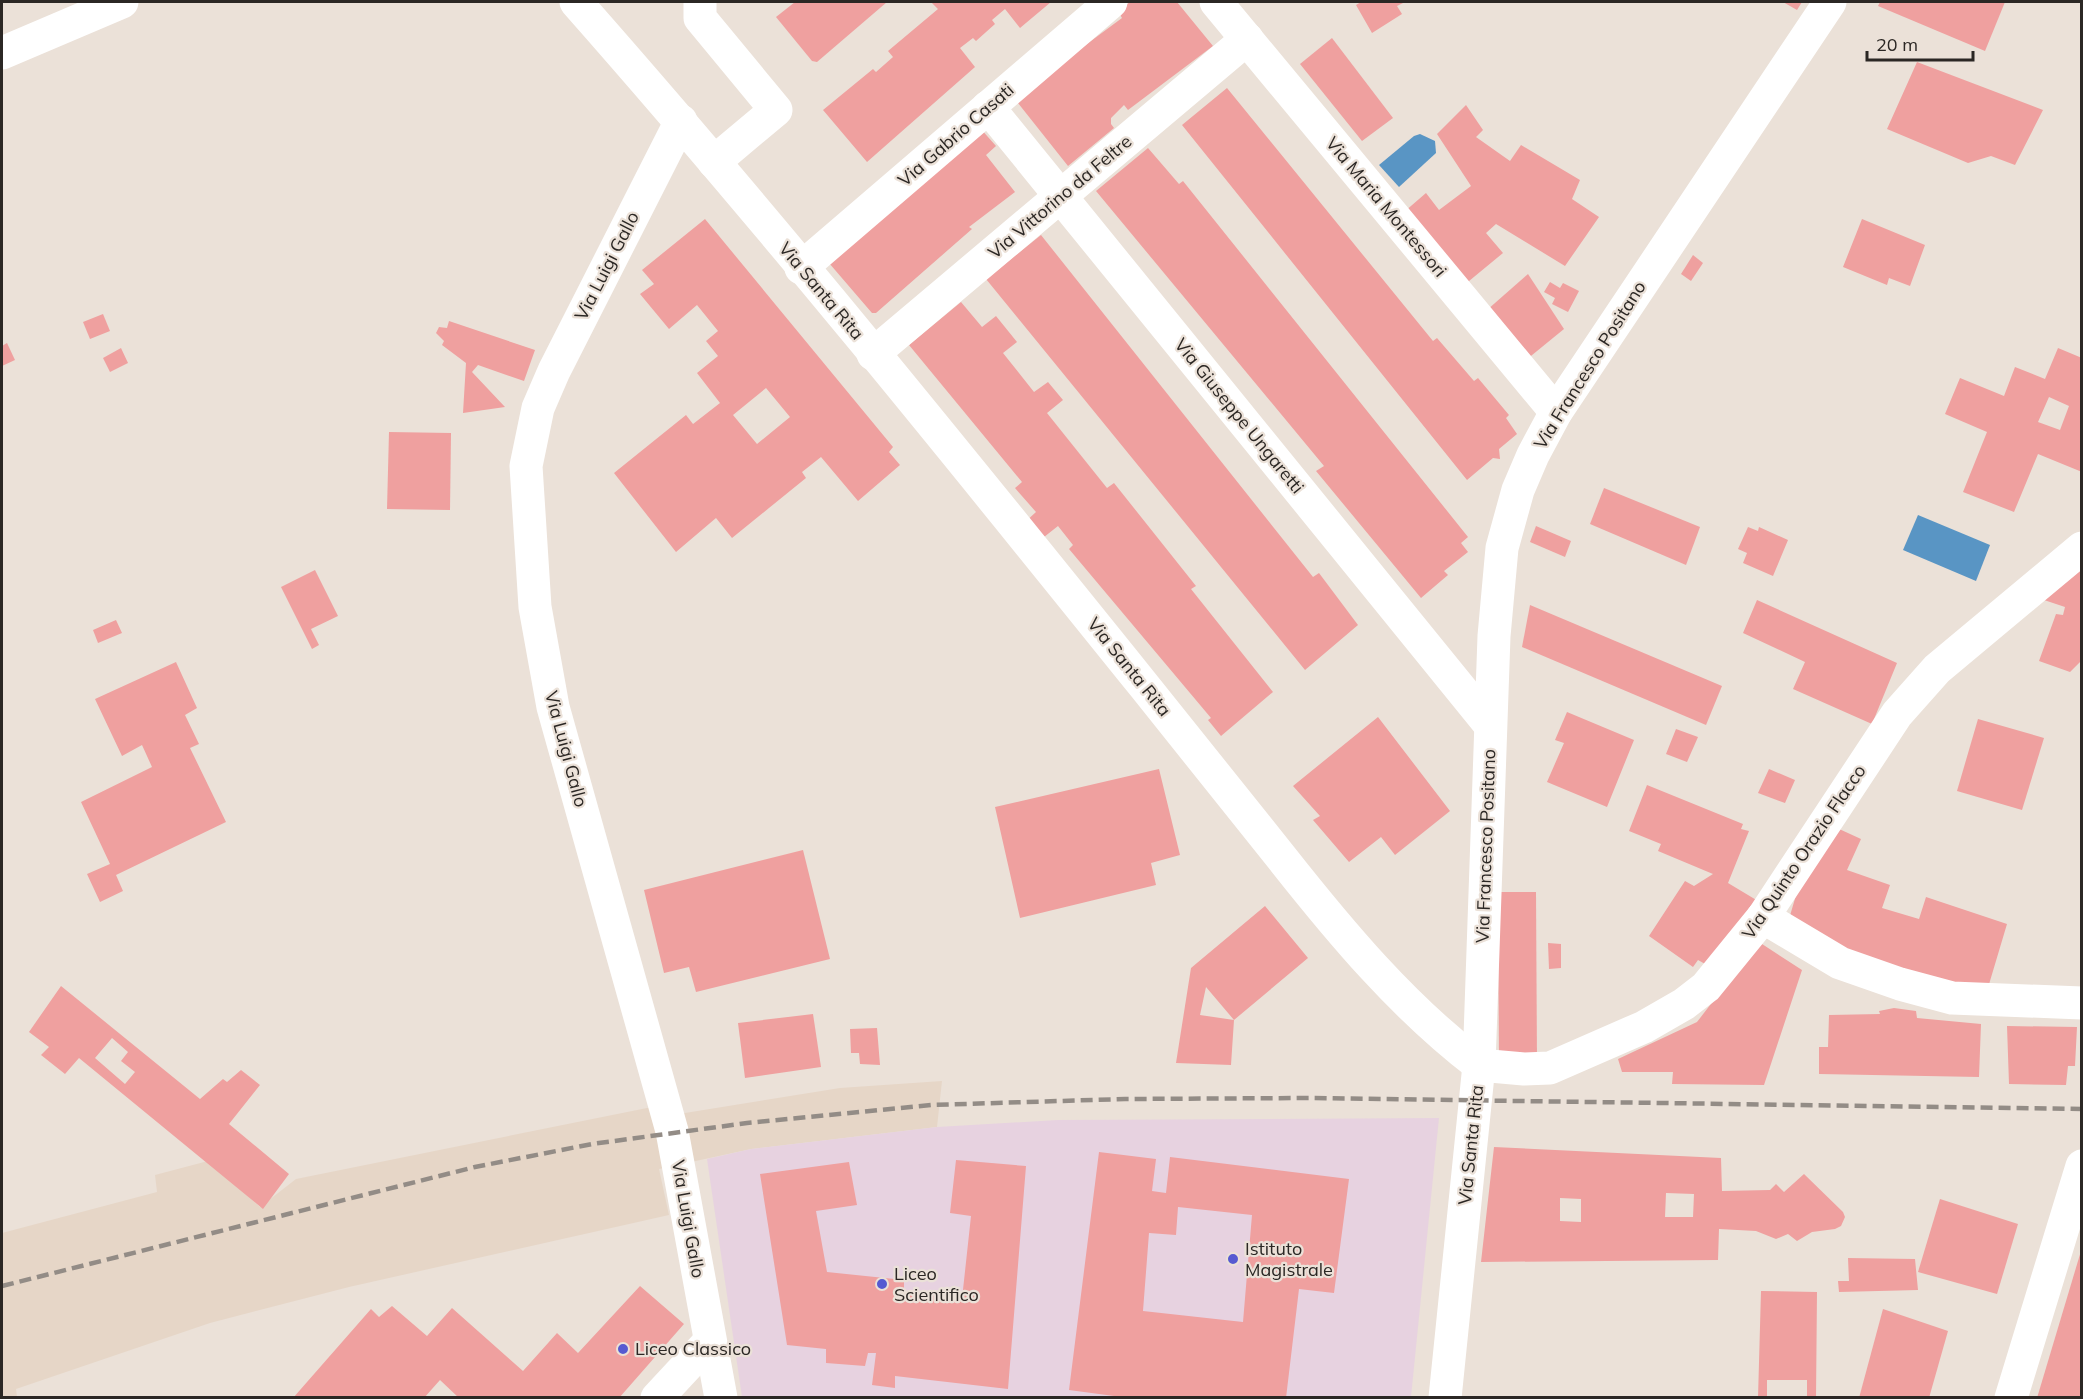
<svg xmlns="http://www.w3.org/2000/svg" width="2083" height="1399" font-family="Mulish,sans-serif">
	<rect width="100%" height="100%" fill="#ebe1d8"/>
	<polygon fill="#e6d6c7" points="942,1081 937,1127 751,1149 659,1169 669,1215 349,1287 210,1323 16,1389 17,1397 2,1398 2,1233 157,1192 155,1175 208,1161 260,1207 296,1179 652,1107 654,1118 840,1088"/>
	<polygon fill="#e7d2e0" points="1439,1118 1411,1397 742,1397 707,1159 751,1149 937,1127 1058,1120"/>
	<g fill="#5995c4">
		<polygon points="1420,134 1435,141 1436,153 1399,187 1379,165 1414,136"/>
		<polygon points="1918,515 1990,545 1976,581 1903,550"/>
	</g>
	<g fill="#efa09f" fill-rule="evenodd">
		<polygon points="795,2 887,2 817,62 812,61 776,17"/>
		<polygon points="931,2 1051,2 1020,28 1005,9 992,20 995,24 976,41 973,38 960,48 975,67 867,162 823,110 873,69 876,72 893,57 888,51 938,9"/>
		<polygon points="1130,2 1177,2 1213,46 1128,110 1124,105 1111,118 1111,124 1114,128 1068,166 1014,98 1122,18 1118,11"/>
		<polygon points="1361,2 1405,2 1397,6 1402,14 1372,33 1356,5"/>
		<polygon points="1783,2 1802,2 1797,10"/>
		<polygon points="1880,2 2005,2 1985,51 1878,6"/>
		<polygon points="1332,38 1393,118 1362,141 1300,64"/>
		<polygon points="1917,62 2043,110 2015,165 1991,156 1968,163 1887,129"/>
		<polygon points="1227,88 1433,341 1437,338 1474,381 1478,378 1509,415 1506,418 1517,434 1499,449 1500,459 1493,458 1467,480 1182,125"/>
		<polygon points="1466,105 1483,130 1476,137 1510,161 1521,145 1580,180 1572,199 1599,217 1565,266 1496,224 1486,233 1503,253 1463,286 1404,212 1426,193 1439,210 1471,186 1437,134"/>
		<polygon points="980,128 996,146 986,155 1015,192 969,227 972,229 876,313 872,313 823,256"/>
		<polygon points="1148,148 1179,184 1183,181 1468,537 1461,543 1468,552 1444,571 1448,575 1421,598 1316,471 1324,466 1096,191"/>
		<path d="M705,219L893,447L889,452L900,465L858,501L821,457L802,472L806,478L732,538L716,518L676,552L614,473L686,415L693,424L720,403L697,373L718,356L706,341L718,331L697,305L669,329L640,294L654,284L642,270ZM766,388L790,417L757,444L733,415Z"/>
		<polygon points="1862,219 1925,245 1910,286 1889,278 1887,285 1843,267"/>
		<polygon points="1041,235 1313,577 1319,573 1358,625 1305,670 986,279"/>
		<polygon points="1693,255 1703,263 1691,281 1681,274"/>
		<polygon points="1528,274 1564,329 1526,360 1487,310"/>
		<polygon points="1550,282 1560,288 1563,283 1579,291 1568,312 1552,304 1555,298 1544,292"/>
		<polygon points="961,302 982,327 996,316 1017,342 1003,353 1034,392 1048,382 1063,400 1047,413 1107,488 1114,483 1196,586 1191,589 1273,692 1221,736 1208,720 1211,718 1069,549 1073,545 1058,526 1039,541 1024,523 1036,512 1015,488 1022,482 909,345"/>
		<polygon points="103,314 110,331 90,339 83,322"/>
		<polygon points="449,321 535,350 524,381 478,365 472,372 505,407 463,413 466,363 442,345 444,341 436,333 439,327 447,328"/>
		<polygon points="7,343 15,360 2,366 2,346"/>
		<polygon points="121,348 128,363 110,372 103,358"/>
		<path d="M2058,348L2082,358V472L2038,454L2014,512L1963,492L1987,432L1945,414L1960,378L2004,396L2015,367L2045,379ZM2049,397L2069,406L2060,430L2038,422Z"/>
		<polygon points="389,432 451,433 450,510 387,509"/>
		<polygon points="1604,488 1700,527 1686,565 1590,524"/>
		<polygon points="1536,526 1571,541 1565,557 1530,542"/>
		<polygon points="1748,527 1758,531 1759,527 1788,540 1773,576 1743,563 1747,553 1738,549"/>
		<polygon points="2082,562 2082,660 2070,672 2039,661 2056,614 2063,615 2065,607 2041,599"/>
		<polygon points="315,570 338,616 311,629 319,645 312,649 281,587"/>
		<polygon points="1757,600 1897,663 1872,724 1793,689 1805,662 1743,633"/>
		<polygon points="1530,605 1722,686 1706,725 1522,647"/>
		<polygon points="116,620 122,633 98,643 93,630"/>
		<polygon points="176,662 197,708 185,715 199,744 190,748 226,822 116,875 123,891 100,902 87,874 110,864 81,802 152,767 142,745 122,756 95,699"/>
		<polygon points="1567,712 1634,740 1607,807 1547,782 1564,743 1555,740"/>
		<polygon points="1378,717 1450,811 1395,855 1381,837 1349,862 1313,820 1320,816 1293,786"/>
		<polygon points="1978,719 2044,738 2022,810 1957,791"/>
		<polygon points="1676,729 1698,737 1687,762 1666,754"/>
		<polygon points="1159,769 1180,855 1151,863 1156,885 1020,918 995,807"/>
		<polygon points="1769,769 1795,780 1785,803 1758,793"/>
		<polygon points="1647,785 1743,824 1741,829 1749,831 1728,883 1763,904 1714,969 1698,960 1693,967 1649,936 1685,881 1694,886 1713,874 1658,851 1661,844 1629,831"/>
		<polygon points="1837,828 1861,839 1847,870 1890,885 1882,908 1919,919 1926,897 2007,924 1987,991 1885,969 1789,919 1799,885"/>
		<polygon points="803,850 830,959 696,992 689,967 664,973 644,890"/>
		<polygon points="1498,892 1536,892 1537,1062 1499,1062"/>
		<path d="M1265,906L1308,958L1234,1020L1231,1065L1176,1063L1191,968ZM1206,987L1234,1020L1200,1015Z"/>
		<polygon points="1548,943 1561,944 1561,968 1549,969"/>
		<polygon points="1762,944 1802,970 1764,1085 1672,1084 1673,1072 1622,1072 1618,1059 1697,1022 1755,947"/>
		<path d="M61,986L200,1099L223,1079L227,1082L241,1070L260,1085L229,1124L289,1174L263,1209L79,1058L65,1074L41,1055L49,1047L29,1032ZM112,1038L128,1052L121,1061L135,1072L125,1084L95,1058Z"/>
		<polygon points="1894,1008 1916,1011 1917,1018 1981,1024 1979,1077 1819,1074 1819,1047 1828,1047 1829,1015 1880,1014 1879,1011"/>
		<polygon points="813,1014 821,1067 745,1078 738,1023"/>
		<polygon points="2007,1026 2077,1027 2075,1066 2068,1066 2066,1085 2009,1084"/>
		<polygon points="877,1028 880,1065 860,1064 859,1053 851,1053 850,1029"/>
		<path d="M1494,1147L1721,1158L1722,1191L1770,1190L1776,1184L1784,1192L1804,1174L1843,1212L1845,1217L1841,1226L1835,1229L1812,1232L1797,1241L1788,1234L1776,1239L1756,1231L1719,1229L1718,1260L1481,1262ZM1666,1193L1694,1194L1693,1217H1665ZM1560,1198L1581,1199V1222L1560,1221Z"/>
		<path d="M1099,1152L1156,1159L1152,1191L1166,1193L1170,1157L1349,1179L1334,1293L1299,1289L1286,1398H1129L1069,1390ZM1178,1207L1252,1215L1243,1322L1143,1311L1149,1233L1176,1235Z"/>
		<polygon points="956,1160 1026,1166 1008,1389 895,1376 895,1388 872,1385 876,1353 868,1353 865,1366 826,1363 826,1349 787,1345 760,1174 849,1162 857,1205 816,1211 827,1272 904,1280 904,1292 962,1299 971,1216 950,1213"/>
		<polygon points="1940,1199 2018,1224 1997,1294 1918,1272"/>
		<polygon points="2081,1251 2082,1398 2037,1398"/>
		<polygon points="1848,1258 1915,1259 1918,1290 1839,1292 1838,1281 1849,1281"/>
		<polygon points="640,1286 684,1324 619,1398 459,1398 440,1380 424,1398 293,1398 371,1309 379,1317 392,1306 427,1336 452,1308 523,1371 557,1333 578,1353"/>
		<polygon points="1761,1291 1817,1292 1816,1398 1807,1398 1807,1380 1767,1380 1767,1398 1758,1398"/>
		<polygon points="1883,1309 1948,1331 1929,1398 1859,1398"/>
	</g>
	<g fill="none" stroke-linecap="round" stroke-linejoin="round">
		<g stroke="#fff" stroke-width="33">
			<path d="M576,2C772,224 959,456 1145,687C1191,744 1236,801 1281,857C1341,933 1402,1006 1479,1065"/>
			<polyline points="700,2 700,18 776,110 714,162"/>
			<polyline points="1216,2 1556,412"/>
			<polyline points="2,53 122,2"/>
			<polyline points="988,107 1490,725"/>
			<polyline points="681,121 554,371 538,408 526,466 535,607 553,707 672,1131 721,1398"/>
			<polyline points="801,268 1111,2"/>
			<polyline points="873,354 1247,39"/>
			<polyline points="1763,917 1840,963 1900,984 1952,998 2082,1003"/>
			<polyline points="1479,1065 1524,1069 1550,1068 1644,1027 1684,1004 1706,987 1763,917 1897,714 1937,669 2082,548"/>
			<polyline points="657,1398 710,1341"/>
			<polyline points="1445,1398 1479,1065 1494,636 1502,548 1518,490 1533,455 1556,412 1830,2"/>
		</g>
		<polyline stroke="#fff" stroke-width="33" points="2011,1398 2082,1166"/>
		<polyline stroke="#938c86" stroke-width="4.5" stroke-dasharray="12 6" stroke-linecap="butt" points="2,1286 475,1167 592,1144 747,1123 931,1105 1125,1099 1310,1098 2082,1109"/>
	</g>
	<g fill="#565ad1" stroke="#ebe1d8" stroke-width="2">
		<circle cx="1233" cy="1259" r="6"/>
		<circle cx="882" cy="1284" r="6"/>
		<circle cx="623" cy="1349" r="6"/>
	</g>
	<g text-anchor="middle" stroke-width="4.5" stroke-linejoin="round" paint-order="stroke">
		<g font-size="18" fill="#2b2724" stroke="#ebe1d8">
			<text transform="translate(956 135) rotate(-41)" y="6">Via Gabrio Casati</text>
			<text transform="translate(1060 197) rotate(-40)" y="6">Via Vittorino da Feltre</text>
			<text transform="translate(1386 207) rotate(50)" y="6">Via Maria Montessori</text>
			<text transform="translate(607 266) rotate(-63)" y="6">Via Luigi Gallo</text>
			<text transform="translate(821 291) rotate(50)" y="6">Via Santa Rita</text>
			<text transform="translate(1590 365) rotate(-58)" y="6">Via Francesco Positano</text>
			<text transform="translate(1239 416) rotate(51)" y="6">Via Giuseppe Ungaretti</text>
			<text transform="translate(1129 667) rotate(51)" y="6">Via Santa Rita</text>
			<text transform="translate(566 749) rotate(75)" y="6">Via Luigi Gallo</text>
			<text transform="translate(1486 846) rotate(-88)" y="6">Via Francesco Positano</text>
			<text transform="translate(1804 852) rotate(-56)" y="6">Via Quinto Orazio Flacco</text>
			<text transform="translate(1471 1145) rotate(-84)" y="6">Via Santa Rita</text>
			<text transform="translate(688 1219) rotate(80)" y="6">Via Luigi Gallo</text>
		</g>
		<g font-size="18" fill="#2b2724" stroke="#ebe1d8" text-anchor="start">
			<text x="1245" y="1255">Istituto<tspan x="1245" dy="21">Magistrale</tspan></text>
			<text x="894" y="1280">Liceo<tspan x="894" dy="21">Scientifico</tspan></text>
			<text x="635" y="1355">Liceo Classico</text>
		</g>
	</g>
	<rect width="2083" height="1399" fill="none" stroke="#2b2724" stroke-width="6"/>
	<path d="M1867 51v9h106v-9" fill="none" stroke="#2b2724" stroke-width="3"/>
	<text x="1876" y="51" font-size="18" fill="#2b2724" stroke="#ebe1d8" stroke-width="4.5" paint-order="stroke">20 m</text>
</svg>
